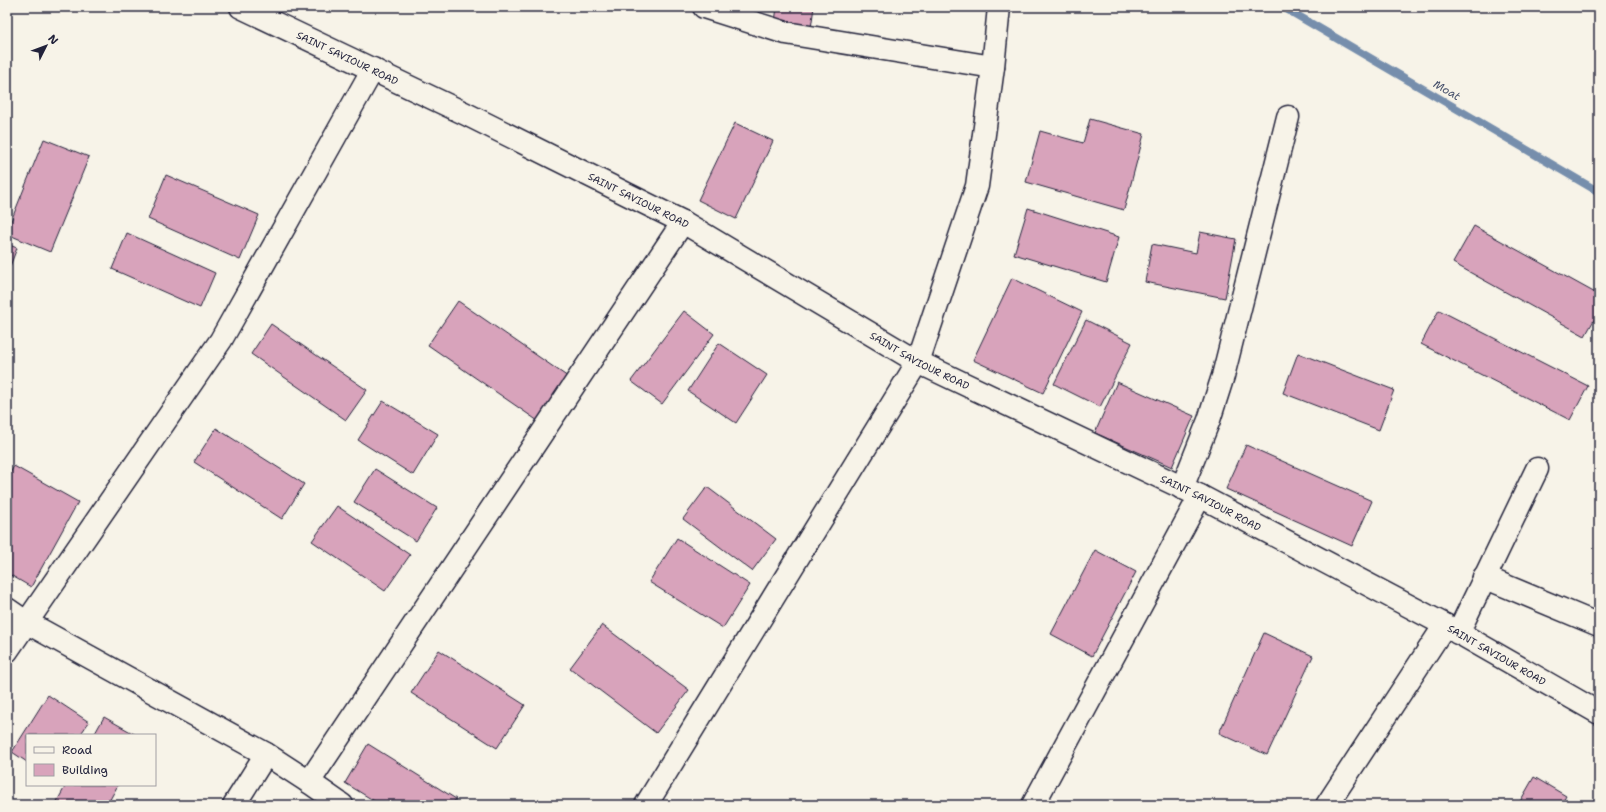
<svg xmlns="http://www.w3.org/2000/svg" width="1606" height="812" font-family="'Shantell Sans',sans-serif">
	<rect width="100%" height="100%" fill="#f7f3e8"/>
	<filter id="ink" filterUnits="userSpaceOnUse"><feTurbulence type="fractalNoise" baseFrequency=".025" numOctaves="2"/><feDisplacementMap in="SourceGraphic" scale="8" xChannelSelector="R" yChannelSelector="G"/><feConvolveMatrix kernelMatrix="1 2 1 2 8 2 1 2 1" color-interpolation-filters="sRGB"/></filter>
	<g filter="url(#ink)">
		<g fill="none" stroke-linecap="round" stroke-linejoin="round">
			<polyline stroke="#768eac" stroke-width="8" points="1283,7 1599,192"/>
		</g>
		<g fill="#d8a3bb" stroke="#22223b">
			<polygon points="777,7 814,7 811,28 775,22"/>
			<polygon points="1090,119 1144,134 1124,210 1026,182 1040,131 1083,143"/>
			<polygon points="735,123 773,141 736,219 698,200"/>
			<polygon points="44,139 89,157 50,252 7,234 7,231"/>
			<polygon points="166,175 259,215 240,260 148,219"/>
			<polygon points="1028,208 1119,237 1106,282 1014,254"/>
			<polygon points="1474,226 1599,295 1599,311 1585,336 1453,263"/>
			<polygon points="1200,232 1236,239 1225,298 1145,282 1152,244 1196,253"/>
			<polygon points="127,233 215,273 200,308 112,269"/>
			<polygon points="7,244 17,248 7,274"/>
			<polygon points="1012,278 1082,312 1043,393 973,360"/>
			<polygon points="458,301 568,377 538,421 428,345"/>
			<polygon points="1439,310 1588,386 1570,420 1421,344"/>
			<polygon points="684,311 714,334 662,404 631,381"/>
			<polygon points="1086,320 1132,343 1100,407 1054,384"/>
			<polygon points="271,324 367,390 346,420 251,354"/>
			<polygon points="719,343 767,375 736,423 688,391"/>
			<polygon points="1298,353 1394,390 1379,430 1283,393"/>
			<polygon points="1117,382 1194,416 1172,467 1095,433"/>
			<polygon points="383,401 438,434 413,475 358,440"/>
			<polygon points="216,428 304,484 282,519 194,462"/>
			<polygon points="1246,445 1372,501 1352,546 1226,489"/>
			<polygon points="14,466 78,502 31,587 7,573 7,479"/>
			<polygon points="375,469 437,508 416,541 354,502"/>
			<polygon points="707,487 776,539 752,571 683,519"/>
			<polygon points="337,506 410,555 385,591 312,541"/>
			<polygon points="677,538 750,585 723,628 649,582"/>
			<polygon points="1095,550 1136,572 1092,656 1051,634"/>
			<polygon points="602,625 689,690 656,733 570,668"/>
			<polygon points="1264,633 1313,656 1267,755 1219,733"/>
			<polygon points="439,650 525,705 497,748 411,693"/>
			<polygon points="48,695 89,722 80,735 27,735 27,762 12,752"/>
			<polygon points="104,717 136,735 94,735"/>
			<polygon points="368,744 456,799 452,805 381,805 345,783"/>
			<polygon points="1534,777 1566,796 1561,805 1518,805"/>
			<polygon points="66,785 118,785 107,805 55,805"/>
		</g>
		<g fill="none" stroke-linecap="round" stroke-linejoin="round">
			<defs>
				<g id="minor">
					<path id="s1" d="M241,7L466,114L683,222L918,362L1200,496L1445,625L1599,713"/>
					<polyline points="704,7 786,33 993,67"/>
					<polyline points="1182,488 1209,420 1223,376 1288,117"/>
					<polyline points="1484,577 1599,625"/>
					<polyline points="7,609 26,622 266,754 309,782 342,805"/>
					<polyline points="1458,633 1537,469"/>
					<polyline points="7,651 221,340 373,69"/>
					<polyline points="309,782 683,222"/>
					<polyline points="234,805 266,754"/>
					<polyline points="646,805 918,362 977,186 993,67 999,7"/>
					<polyline points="1033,805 1200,496"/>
					<polyline points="1327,805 1445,625"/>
				</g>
			</defs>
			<use href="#minor" stroke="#22223b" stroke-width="25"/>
			<use href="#minor" stroke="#f7f3e8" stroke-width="22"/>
		</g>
	</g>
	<g text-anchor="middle" stroke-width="4" stroke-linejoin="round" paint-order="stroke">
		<g font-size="10" fill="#22223b" stroke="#f7f3e8">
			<text dy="4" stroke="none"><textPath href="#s1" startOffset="118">SAINT SAVIOUR ROAD</textPath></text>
			<text dy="4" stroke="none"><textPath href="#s1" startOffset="442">SAINT SAVIOUR ROAD</textPath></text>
			<text dy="4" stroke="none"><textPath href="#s1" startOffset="766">SAINT SAVIOUR ROAD</textPath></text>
			<text dy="4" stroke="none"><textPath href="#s1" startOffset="1090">SAINT SAVIOUR ROAD</textPath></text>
			<text dy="4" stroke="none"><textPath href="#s1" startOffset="1414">SAINT SAVIOUR ROAD</textPath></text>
		</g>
		<g font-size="11" font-style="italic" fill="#454f6a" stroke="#f7f3e8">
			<text transform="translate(1447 90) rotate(30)" y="4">Moat</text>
		</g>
	</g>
	<rect width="1606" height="812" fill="none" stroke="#f7f3e8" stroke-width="24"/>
	<rect x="12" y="12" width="1582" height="788" fill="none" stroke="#22223b" stroke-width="1.5" filter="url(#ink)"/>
	<rect x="26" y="734" width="130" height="52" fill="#f7f3e8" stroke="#a29fa3"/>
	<rect x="34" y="747" width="20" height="6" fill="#f7f3e8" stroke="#a29fa3"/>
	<text x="62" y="754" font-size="12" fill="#22223b">Road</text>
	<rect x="34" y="764" width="20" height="12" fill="#d8a3bb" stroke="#a29fa3"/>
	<text x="62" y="774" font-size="12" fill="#22223b">Building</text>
	<g transform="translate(46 46) rotate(48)" stroke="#f7f3e8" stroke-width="3" paint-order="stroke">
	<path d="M0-3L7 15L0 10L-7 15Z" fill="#22223b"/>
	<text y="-6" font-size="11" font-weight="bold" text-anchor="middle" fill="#22223b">N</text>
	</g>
</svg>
